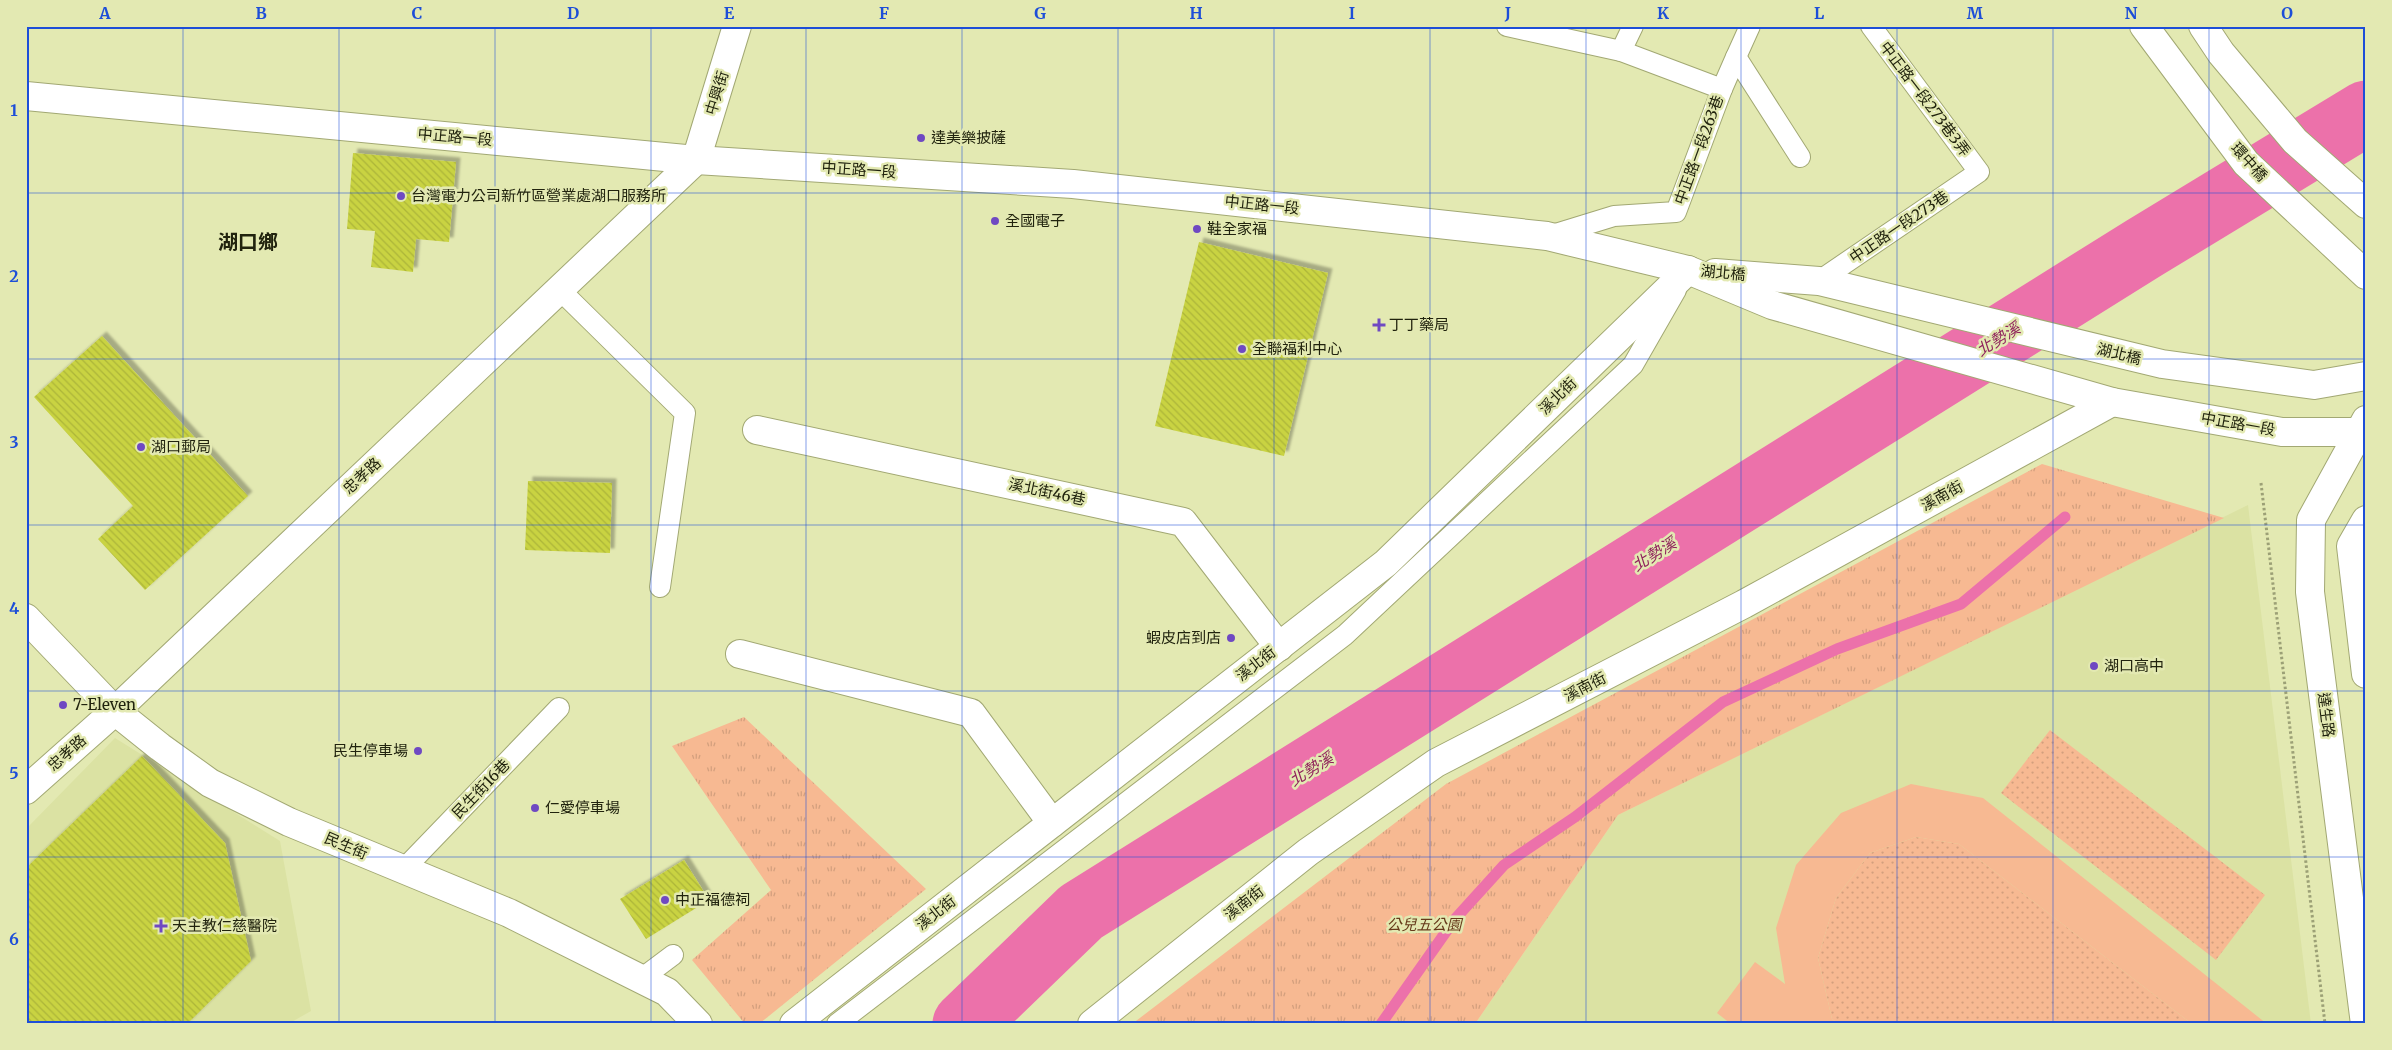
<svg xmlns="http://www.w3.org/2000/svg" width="2392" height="1050" font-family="Merriweather,'Noto Sans TC',serif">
	<defs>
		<pattern id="grass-dots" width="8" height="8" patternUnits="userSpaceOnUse" patternTransform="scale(1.25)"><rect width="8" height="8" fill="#f7b992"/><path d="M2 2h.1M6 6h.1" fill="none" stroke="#d39f7d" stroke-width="1.8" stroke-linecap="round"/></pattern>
		<pattern id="park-tufts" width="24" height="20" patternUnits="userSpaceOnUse" patternTransform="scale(1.25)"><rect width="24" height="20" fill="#f7b992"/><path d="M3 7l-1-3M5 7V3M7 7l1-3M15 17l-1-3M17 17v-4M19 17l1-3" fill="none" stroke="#d39f7d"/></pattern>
		<pattern id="building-back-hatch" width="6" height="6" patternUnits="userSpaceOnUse" patternTransform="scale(1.25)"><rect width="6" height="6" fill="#c9d342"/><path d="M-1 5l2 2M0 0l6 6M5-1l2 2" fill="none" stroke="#acb539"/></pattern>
		<filter id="shadow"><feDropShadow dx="4.5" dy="-4.5" stdDeviation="1" flood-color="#0004"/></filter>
	</defs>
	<rect width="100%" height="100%" fill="#e3e9b2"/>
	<g fill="#dbe2a3">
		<polygon points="2248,505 2311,1024 1475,1024 1618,815"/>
		<polygon points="115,738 280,841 311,1011 288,1024 26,1024 26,829"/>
	</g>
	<g fill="url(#grass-dots)">
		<polygon points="2050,730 2265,895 2216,960 2001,793"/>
		<polygon points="1916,837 1959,844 2192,1024 1839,1024 1832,1019 1818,958 1836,898 1870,853"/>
	</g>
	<g fill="url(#park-tufts)">
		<polygon points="2042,464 2224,518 1618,815 1475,1024 1132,1024 1446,784"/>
		<polygon points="744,717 926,889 759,1024 745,1024 692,960 771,890 672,746"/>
	</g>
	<polygon fill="#f7b992" points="1911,784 1983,798 2267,1024 2192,1024 1959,844 1916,837 1870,853 1836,898 1818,958 1832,1019 1839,1024 1731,1024 1717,1013 1755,962 1785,984 1776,928 1796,865 1841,813"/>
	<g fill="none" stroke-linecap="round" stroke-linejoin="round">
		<polyline stroke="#ec71aa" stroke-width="11" points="1381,1024 1455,919 1504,865 1575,817 1723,702 1837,649 1961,604 2065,517"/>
		<polyline stroke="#ec71aa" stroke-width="65" points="965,1024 1081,912 2144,248 2366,113"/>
	</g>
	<g fill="url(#building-back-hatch)" filter="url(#shadow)">
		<polygon points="353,153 456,162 449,242 416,239 413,272 371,267 375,231 347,229"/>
		<polygon points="1199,242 1328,273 1284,456 1155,426"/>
		<polygon points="102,336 248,496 145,590 98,539 133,506 34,397"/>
		<polygon points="528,481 612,483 610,553 525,550"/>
		<polygon points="142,756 225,843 251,961 187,1024 26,1024 26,868"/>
		<polygon points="684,860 709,900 646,939 620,899"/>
	</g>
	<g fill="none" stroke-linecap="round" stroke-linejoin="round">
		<defs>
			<g id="service">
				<polyline points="1507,26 1621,51 1722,89 1676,212 1614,216 1549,236"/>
				<polyline points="1621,51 1633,26"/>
				<polyline points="1736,57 1750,26"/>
				<polyline points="1722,89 1736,57 1800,157"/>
				<polyline points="1819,281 1979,172 1871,26"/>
				<polyline points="560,290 685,413 660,587"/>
				<polyline points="402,871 559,708"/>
				<polyline points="641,979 673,955"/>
				<polyline points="837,1024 1345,635 1633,365 1676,290"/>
			</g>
			<g id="minor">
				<polyline points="757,430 1183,522 1279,647"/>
				<polyline points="26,618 115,711 160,747 210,783 289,822 509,913 667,992 698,1024"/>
				<polyline points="740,654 971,713 1052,823"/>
				<polyline points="26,790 115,711 696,160 737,26"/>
				<polyline points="794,1024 1386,563 1688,270"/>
				<polyline points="1092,1024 1308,852 1436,763 1744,604 2112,402"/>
			</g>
			<g id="tertiary">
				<polyline points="26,96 696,160 1073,184 1547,236 1688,270 1772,305 2112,402 2282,432 2366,432"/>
				<polyline points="1715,273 1819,281 2162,364 2314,385 2366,376"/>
				<polyline points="2366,520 2351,546 2366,674"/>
				<polyline points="2365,1024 2310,592 2311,520 2366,420"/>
			</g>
			<g id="secondary">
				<polyline points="2144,26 2246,163 2366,275"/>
				<polyline points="2203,26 2221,53 2295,141 2366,204"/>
			</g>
		</defs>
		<use href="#service" stroke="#a2a873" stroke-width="22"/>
		<use href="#minor" stroke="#a2a873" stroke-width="30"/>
		<use href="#tertiary" stroke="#a2a873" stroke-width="30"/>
		<use href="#secondary" stroke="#a2a873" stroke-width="30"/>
		<polyline stroke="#9ca076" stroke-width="3" stroke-dasharray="2.5 2.5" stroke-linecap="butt" points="2261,483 2325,1024"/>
		<use href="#service" stroke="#fff" stroke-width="20"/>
		<use href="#minor" stroke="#fff" stroke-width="28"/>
		<use href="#tertiary" stroke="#fff" stroke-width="28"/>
		<use href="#secondary" stroke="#fff" stroke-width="28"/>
	</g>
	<path fill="none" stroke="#1d4ed8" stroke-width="1" stroke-opacity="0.55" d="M183,26V1024M339,26V1024M495,26V1024M651,26V1024M806,26V1024M962,26V1024M1118,26V1024M1274,26V1024M1430,26V1024M1586,26V1024M1741,26V1024M1897,26V1024M2053,26V1024M2209,26V1024M26,193H2366M26,359H2366M26,525H2366M26,691H2366M26,857H2366"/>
	<g fill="#6f49c2" stroke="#e3e9b2" stroke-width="2">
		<circle cx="921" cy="138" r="5"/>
		<circle cx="401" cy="196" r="5"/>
		<circle cx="995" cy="221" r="5"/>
		<circle cx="1197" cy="229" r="5"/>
		<path d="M1376.5 317.5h5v5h5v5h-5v5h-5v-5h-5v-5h5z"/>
		<circle cx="1242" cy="349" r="5"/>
		<circle cx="141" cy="447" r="5"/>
		<circle cx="1231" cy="638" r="5"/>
		<circle cx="2094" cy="666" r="5"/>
		<circle cx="63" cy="705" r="5"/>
		<circle cx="418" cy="751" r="5"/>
		<circle cx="535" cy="808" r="5"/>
		<circle cx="665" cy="900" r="5"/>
		<path d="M158.5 918.5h5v5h5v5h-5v5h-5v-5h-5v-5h5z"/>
	</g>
	<g text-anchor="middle" stroke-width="5" stroke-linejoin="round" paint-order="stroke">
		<g font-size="15" fill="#21230e" stroke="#e3e9b2">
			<text transform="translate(717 93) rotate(-73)" y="5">中興街</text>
			<text transform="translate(1925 99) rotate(53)" y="5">中正路一段273巷3弄</text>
			<text transform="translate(455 137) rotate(5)" y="5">中正路一段</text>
			<text transform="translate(1699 150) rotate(-70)" y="5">中正路一段263巷</text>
			<text transform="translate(2249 162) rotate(48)" y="5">環中橋</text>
			<text transform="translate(859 170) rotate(4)" y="5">中正路一段</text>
			<text transform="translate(1262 205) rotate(6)" y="5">中正路一段</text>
			<text transform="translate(1899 227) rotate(-34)" y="5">中正路一段273巷</text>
			<text transform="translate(1723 273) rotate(5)" y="5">湖北橋</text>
			<text transform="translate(2119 354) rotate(14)" y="5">湖北橋</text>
			<text transform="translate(1558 396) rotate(-44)" y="5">溪北街</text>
			<text transform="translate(2238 424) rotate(10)" y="5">中正路一段</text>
			<text transform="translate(362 476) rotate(-43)" y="5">忠孝路</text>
			<text transform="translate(1047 492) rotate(12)" y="5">溪北街46巷</text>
			<text transform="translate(1942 496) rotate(-29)" y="5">溪南街</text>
			<text transform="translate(1256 664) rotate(-38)" y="5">溪北街</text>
			<text transform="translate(1585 687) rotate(-27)" y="5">溪南街</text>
			<text transform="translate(2326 715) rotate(83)" y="5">達生路</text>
			<text transform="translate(67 753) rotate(-42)" y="5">忠孝路</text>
			<text transform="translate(481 789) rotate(-46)" y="5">民生街16巷</text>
			<text transform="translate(346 846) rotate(23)" y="5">民生街</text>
			<text transform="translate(1244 903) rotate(-38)" y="5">溪南街</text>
			<text transform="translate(936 913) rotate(-38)" y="5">溪北街</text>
		</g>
		<g font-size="15" fill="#21230e" stroke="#e3e9b2" text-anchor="start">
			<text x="931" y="143">達美樂披薩</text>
			<text x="411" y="201">台灣電力公司新竹區營業處湖口服務所</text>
			<text x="1005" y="226">全國電子</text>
			<text x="1207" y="234">鞋全家福</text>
			<text x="1389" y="330">丁丁藥局</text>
			<text x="1252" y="354">全聯福利中心</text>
			<text x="151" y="452">湖口郵局</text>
			<text x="1221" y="643" text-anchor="end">蝦皮店到店</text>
			<text x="2104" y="671">湖口高中</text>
			<text x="73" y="710">7-Eleven</text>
			<text x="408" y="756" text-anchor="end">民生停車場</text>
			<text x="545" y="813">仁愛停車場</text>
			<text x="675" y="905">中正福德祠</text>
			<text x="172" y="931">天主教仁慈醫院</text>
		</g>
		<g font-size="15" font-style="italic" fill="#673a1b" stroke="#e3e9b2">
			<text x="1424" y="930">公兒五公園</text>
		</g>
		<g font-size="16" font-style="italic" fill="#8f215b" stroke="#e3e9b2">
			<text transform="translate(1998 339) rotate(-32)" y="6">北勢溪</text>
			<text transform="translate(1654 554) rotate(-32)" y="6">北勢溪</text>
			<text transform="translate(1311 769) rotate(-32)" y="6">北勢溪</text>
		</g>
		<g font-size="20" font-weight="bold" fill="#21230e" stroke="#e3e9b2">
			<text x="248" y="249">湖口鄉</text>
		</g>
	</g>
	<rect width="2392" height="1050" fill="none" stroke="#e3e9b2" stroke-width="55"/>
	<rect x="28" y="28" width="2336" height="994" fill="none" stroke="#1d4ed8" stroke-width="2"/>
	<g font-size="16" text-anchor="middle" font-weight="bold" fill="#1d4ed8">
		<text x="105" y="19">A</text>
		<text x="261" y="19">B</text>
		<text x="417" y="19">C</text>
		<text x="573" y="19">D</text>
		<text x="729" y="19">E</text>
		<text x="884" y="19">F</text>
		<text x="1040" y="19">G</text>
		<text x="1196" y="19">H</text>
		<text x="1352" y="19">I</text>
		<text x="1508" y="19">J</text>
		<text x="1663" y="19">K</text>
		<text x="1819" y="19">L</text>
		<text x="1975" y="19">M</text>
		<text x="2131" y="19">N</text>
		<text x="2287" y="19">O</text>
		<text x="14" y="116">1</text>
		<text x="14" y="282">2</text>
		<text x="14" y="448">3</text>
		<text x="14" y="614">4</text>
		<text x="14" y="779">5</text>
		<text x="14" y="945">6</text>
	</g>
</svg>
